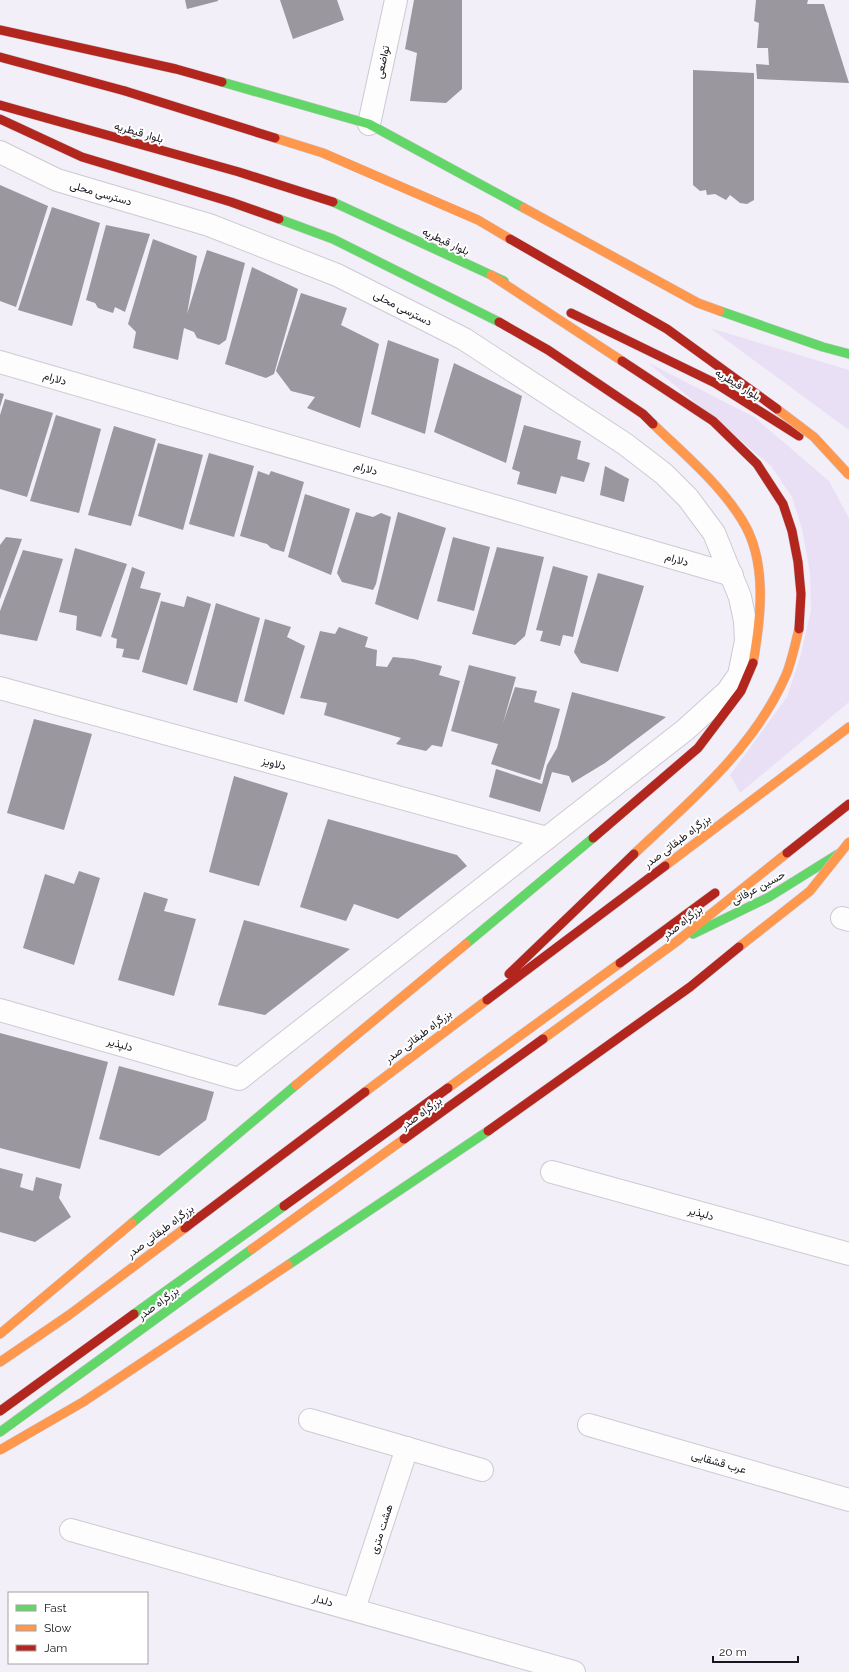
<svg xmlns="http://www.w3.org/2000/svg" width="849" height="1672" font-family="Raleway,Vazirmatn,sans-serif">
	<rect width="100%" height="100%" fill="#f3eff8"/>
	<g fill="#e9e0f6">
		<polygon points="710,328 849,370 849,430"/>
		<polygon points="647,362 754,417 829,481 849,518 849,702 740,793 730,775 787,697 801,654 811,610 810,573 802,529 792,497 771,466"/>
	</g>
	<g fill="#9a979e">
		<polygon points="185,0 218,0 218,1 187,9"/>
		<polygon points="280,0 337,0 344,20 293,39"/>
		<polygon points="414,0 462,0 462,89 446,103 410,101 417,53 405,49"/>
		<polygon points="756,0 808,0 807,4 824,4 849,83 757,79 756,64 769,65 768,48 757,48 759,23 754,21"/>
		<polygon points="693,70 754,73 754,200 747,204 740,203 730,195 726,200 715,194 707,195 706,190 700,191 693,185"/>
		<polygon points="0,185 48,206 16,307 0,301"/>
		<polygon points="52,207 100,223 72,326 18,310"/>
		<polygon points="106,225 150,234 125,312 115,307 113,313 98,308 95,303 86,300"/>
		<polygon points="153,239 197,256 187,314 207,250 245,263 226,340 219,345 197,338 194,332 184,328 178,360 133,348 136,332 128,324"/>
		<polygon points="252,267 298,289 274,374 266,378 225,364"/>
		<polygon points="301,293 347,308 341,325 379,344 360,428 307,408 315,397 291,391 276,371"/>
		<polygon points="388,340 439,359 425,434 371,414"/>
		<polygon points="454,363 522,396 506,463 434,432"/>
		<polygon points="0,393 4,394 0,407"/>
		<polygon points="5,399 53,413 27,497 0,489 0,415"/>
		<polygon points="56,415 101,429 79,513 30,501"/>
		<polygon points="524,425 581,441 577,459 590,463 584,482 561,476 556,494 517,484 520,472 512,469"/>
		<polygon points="114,426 156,439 131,526 88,515"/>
		<polygon points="158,443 203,455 183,530 138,516"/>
		<polygon points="209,453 254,466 234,537 189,524"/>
		<polygon points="605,466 629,479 624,502 600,495"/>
		<polygon points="258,471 269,475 271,471 304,482 284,552 271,548 267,544 240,536"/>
		<polygon points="305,494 350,509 331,575 288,557"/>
		<polygon points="356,512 373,517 381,513 391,517 376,584 373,590 342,582 337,573"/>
		<polygon points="398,512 446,528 418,620 375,604"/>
		<polygon points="6,537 22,539 0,599 0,545"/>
		<polygon points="453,537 490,547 474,611 437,601"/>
		<polygon points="497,547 544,557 525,636 515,645 472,634"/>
		<polygon points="75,548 127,564 101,637 76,630 77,616 59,612"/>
		<polygon points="23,550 63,559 37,641 0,634 0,611"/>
		<polygon points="553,566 588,576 573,637 563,635 560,646 540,641 543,631 536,630"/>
		<polygon points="132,567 145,572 140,588 161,593 139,660 122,657 124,649 116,648 117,639 111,637"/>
		<polygon points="598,573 644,586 618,672 581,663 574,652"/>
		<polygon points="187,596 211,604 187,685 142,672 161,601 184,607"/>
		<polygon points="216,603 260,618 237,703 193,690"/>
		<polygon points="265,619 291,627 287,637 305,646 284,715 244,701"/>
		<polygon points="339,627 368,637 365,647 377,650 376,666 387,667 393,657 413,659 442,666 439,675 460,681 442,747 432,745 426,751 396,744 401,738 324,715 327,703 300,698 320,631 335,634"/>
		<polygon points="469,665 516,677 503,723 515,687 537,691 534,702 560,709 540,780 491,764 498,744 451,731"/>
		<polygon points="572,692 666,717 605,763 572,783 569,776 552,772 540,812 489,797 496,769 542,784 547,765 557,748"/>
		<polygon points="34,719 92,734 64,830 7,813"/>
		<polygon points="234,776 288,793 259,886 209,872"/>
		<polygon points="328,819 457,855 467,866 398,919 354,904 346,921 300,907"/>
		<polygon points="79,871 100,878 74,965 23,948 45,874 74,884"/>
		<polygon points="144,892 168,899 164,911 196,919 174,996 118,980"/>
		<polygon points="244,920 350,949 265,1015 218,1005"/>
		<polygon points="0,1033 108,1062 80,1169 0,1148"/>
		<polygon points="119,1066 214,1092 206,1120 159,1156 99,1139"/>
		<polygon points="0,1168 23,1174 20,1187 33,1191 36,1177 62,1184 59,1198 71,1217 35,1242 0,1232"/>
	</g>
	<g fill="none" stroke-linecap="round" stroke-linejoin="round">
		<defs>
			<g id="street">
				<polyline points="369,124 396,0"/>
				<polyline points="0,152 57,180 209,225 337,275 464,339 625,444 664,474 688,498 714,533 740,597 745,621 746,641 739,675 727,692 685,730 239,1079 0,1010"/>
				<polyline points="0,362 732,575"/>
				<polyline points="0,688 547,838"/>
				<polyline points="842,918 849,920"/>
				<polyline points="552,1172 849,1254"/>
				<polyline points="310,1420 482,1470"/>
				<polyline points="589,1425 849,1500"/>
				<polyline points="71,1530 574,1672"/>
				<polyline points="354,1609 407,1448"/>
			</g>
			<g id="fast">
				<polyline points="222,82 369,124 524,208"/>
				<polyline points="333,202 504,281"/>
				<polyline points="279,219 333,239 499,322"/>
				<polyline points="720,311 823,347 849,354"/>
				<polyline points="693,934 769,897 838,854"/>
				<polyline points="466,944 593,838"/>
				<polyline points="132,1223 296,1085"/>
				<polyline points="134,1314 284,1206"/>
				<polyline points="0,1432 252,1249"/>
			</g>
			<g id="slow">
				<polyline points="524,208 698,303 720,311"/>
				<polyline points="491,275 622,361"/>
				<path d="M653,424C684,454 719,483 742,520C768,561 761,618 753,663"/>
				<path d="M634,854C690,801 754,749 786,675C792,661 795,644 799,629"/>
				<polyline points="665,866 849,727"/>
				<polyline points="543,1039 676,942 787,853"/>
				<polyline points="296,1085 466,944"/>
				<polyline points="448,1088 620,963"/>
				<polyline points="365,1092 487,1000"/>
				<polyline points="252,1249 404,1139"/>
				<polyline points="0,1334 132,1223"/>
				<polyline points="0,1362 69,1315 185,1228"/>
			</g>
			<g id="jam">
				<polyline points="0,30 176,69 222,82"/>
				<polyline points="0,57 125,91"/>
				<polyline points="0,105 239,172 333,202"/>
				<polyline points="0,119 82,157 231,202 279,219"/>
				<polyline points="571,313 715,383 799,436"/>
				<polyline points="499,322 548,350 643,414 653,424"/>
				<polyline points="622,361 713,421 757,464 783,504 792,531 798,562 801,594 799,629"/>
				<polyline points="593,838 698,748 741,691 753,663"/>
				<polyline points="787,853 849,804"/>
				<polyline points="620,963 715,893"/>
				<polyline points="509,974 634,854"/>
				<polyline points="487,1000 665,866"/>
				<polyline points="404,1139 543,1039"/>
				<polyline points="284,1206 448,1088"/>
				<polyline points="185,1228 365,1092"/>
				<polyline points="0,1411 134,1314"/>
			</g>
		</defs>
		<use href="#street" stroke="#cdcad2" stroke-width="24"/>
		<use href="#fast" stroke="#cdcad2" stroke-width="10"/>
		<use href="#slow" stroke="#cdcad2" stroke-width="10"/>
		<use href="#jam" stroke="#cdcad2" stroke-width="10"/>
		<use href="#street" stroke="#fdfdfe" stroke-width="22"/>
		<use href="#fast" stroke="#63d668" stroke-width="9"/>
		<use href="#slow" stroke="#ff974d" stroke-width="9"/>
		<use href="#jam" stroke="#b3261e" stroke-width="9"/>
		<defs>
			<polyline id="fast-bridge" points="288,1265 488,1131"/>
			<g id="slow-bridge">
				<polyline points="275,138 323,153 478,220 510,239"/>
				<polyline points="777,409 814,437 849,475"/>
				<polyline points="739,947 810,891 849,842"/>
				<polyline points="0,1450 83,1402 288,1265"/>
			</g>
			<g id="jam-bridge">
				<polyline points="125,91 275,138"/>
				<polyline points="510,239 667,329 777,409"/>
				<polyline points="488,1131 690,987 739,947"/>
			</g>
		</defs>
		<use href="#fast-bridge" stroke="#cdcad2" stroke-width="10" stroke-linecap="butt"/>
		<use href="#slow-bridge" stroke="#cdcad2" stroke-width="10" stroke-linecap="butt"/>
		<use href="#jam-bridge" stroke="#cdcad2" stroke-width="10" stroke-linecap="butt"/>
		<use href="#fast-bridge" stroke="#63d668" stroke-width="9"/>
		<use href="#slow-bridge" stroke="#ff974d" stroke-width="9"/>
		<use href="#jam-bridge" stroke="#b3261e" stroke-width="9"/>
	</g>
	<g text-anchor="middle" stroke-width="4" stroke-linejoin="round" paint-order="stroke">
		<g font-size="11" fill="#18161c" stroke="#fff">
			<text transform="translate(382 62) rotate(-78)" y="4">تواضعی</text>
			<text transform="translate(139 132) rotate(16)" y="4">بلوار قیطریه</text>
			<text transform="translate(101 193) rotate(16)" y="4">دسترسی محلی</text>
			<text transform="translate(446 241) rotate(25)" y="4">بلوار قیطریه</text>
			<text transform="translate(403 308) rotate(27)" y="4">دسترسی محلی</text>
			<text transform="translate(55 378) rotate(16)" y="4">دلارام</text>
			<text transform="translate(738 384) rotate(31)" y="4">بلوار قیطریه</text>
			<text transform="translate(366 468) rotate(16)" y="4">دلارام</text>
			<text transform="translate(677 559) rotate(16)" y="4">دلارام</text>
			<text transform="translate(274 763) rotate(15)" y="4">دلاویز</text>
			<text transform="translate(677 841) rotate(-37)" y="4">بزرگراه طبقاتی صدر</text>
			<text transform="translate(758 887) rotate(-28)" y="4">حسین عرفاتی</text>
			<text transform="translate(682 922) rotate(-38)" y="4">بزرگراه صدر</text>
			<text transform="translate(418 1036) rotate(-37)" y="4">بزرگراه طبقاتی صدر</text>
			<text transform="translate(120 1044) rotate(16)" y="4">دلپذیر</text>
			<text transform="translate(421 1113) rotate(-36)" y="4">بزرگراه صدر</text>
			<text transform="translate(701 1213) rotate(15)" y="4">دلپذیر</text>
			<text transform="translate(160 1231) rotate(-37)" y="4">بزرگراه طبقاتی صدر</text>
			<text transform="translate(158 1303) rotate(-36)" y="4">بزرگراه صدر</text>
			<text transform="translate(719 1462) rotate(16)" y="4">عرب قشقایی</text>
			<text transform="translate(381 1529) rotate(-72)" y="4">هشت متری</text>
			<text transform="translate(323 1600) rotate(16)" y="4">دلدار</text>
		</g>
	</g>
	<rect x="8" y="1592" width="140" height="72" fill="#ffffff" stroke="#a3a2a4"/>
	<rect x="16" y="1605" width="20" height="6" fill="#63d668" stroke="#a3a2a4"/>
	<text x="44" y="1612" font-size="12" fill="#18161c">Fast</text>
	<rect x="16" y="1625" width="20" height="6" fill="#ff974d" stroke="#a3a2a4"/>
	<text x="44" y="1632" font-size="12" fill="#18161c">Slow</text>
	<rect x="16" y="1645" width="20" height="6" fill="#b3261e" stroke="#a3a2a4"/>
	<text x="44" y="1652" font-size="12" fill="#18161c">Jam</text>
	<path d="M713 1656v6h85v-6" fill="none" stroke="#18161c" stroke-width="2"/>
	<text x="719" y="1656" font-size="12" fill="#18161c" stroke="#ffffff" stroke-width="3" paint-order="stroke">20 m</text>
</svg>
